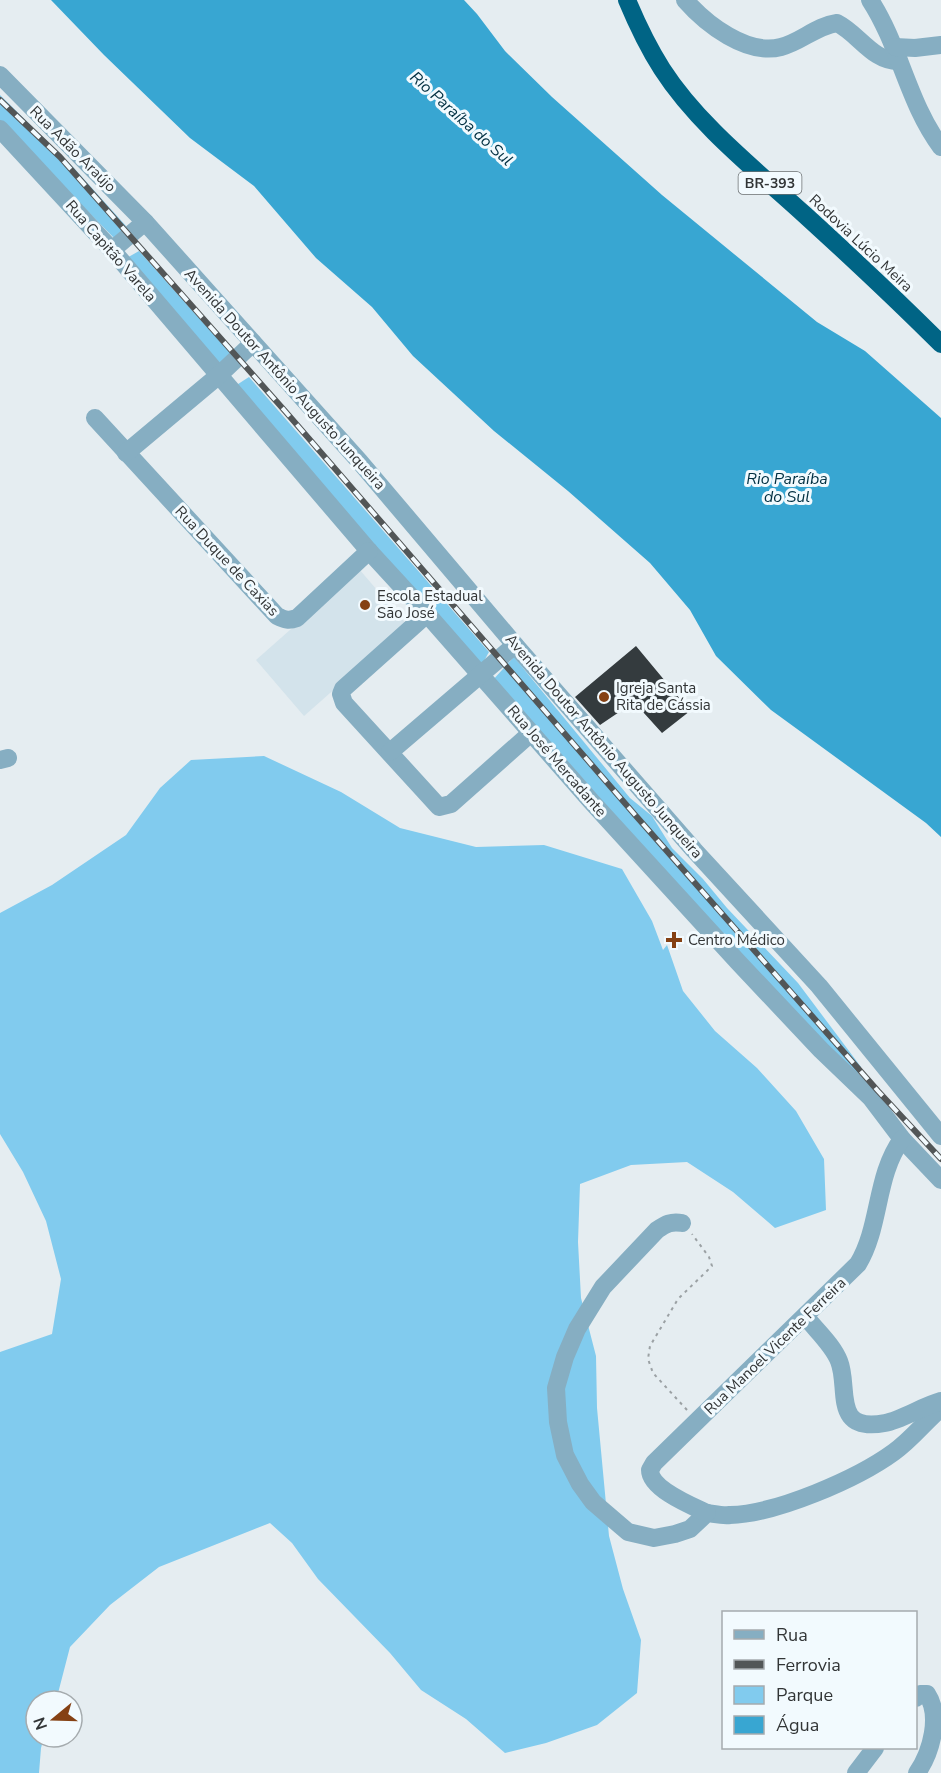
<svg xmlns="http://www.w3.org/2000/svg" width="941" height="1773" font-family="'Nunito Sans',sans-serif">
	<rect width="100%" height="100%" fill="#e5edf1"/>
	<polygon fill="#d3e3eb" points="359,569 407,625 304,716 256,660"/>
	<g fill="#81cbee">
		<polygon points="0,95 73,167 126,226 114,238 0,122"/>
		<polygon points="139,251 233,356 219,372 125,259"/>
		<polygon points="249,377 489,652 479,670 235,386"/>
		<polygon points="514,657 630,798 652,816 672,848 703,879 727,908 798,983 861,1067 855,1082 492,681"/>
		<polygon points="264,756 341,792 400,828 476,847 544,845 622,869 652,921 663,950 667,945 683,991 715,1031 757,1068 796,1111 824,1159 826,1210 775,1228 733,1192 687,1162 631,1165 580,1184 578,1242 581,1298 596,1356 597,1408 609,1536 623,1589 641,1640 637,1693 597,1725 546,1743 505,1753 466,1719 421,1690 390,1653 318,1579 292,1543 270,1523 159,1567 110,1605 70,1647 56,1701 36,1701 36,1737 44,1737 41,1748 39,1773 0,1773 0,1352 52,1334 61,1279 46,1221 23,1172 0,1134 0,913 52,885 126,835 160,788 191,760"/>
	</g>
	<polygon fill="#38a6d2" points="51,0 464,0 477,14 505,51 552,97 662,195 817,322 865,351 941,418 941,837 926,823 771,710 716,656 690,610 650,563 568,491 494,431 413,356 372,307 316,258 254,186 190,138 104,55"/>
	<polygon fill="#343b3e" points="636,646 690,711 662,733 634,702 600,725 575,697"/>
	<g fill="none" stroke-linecap="round" stroke-linejoin="round">
		<polyline stroke="#9ba1a4" stroke-width="2" stroke-dasharray="3 4.5" stroke-linecap="butt" points="687,1410 653,1373 648,1359 650,1346 678,1299 712,1266 709,1257 692,1234"/>
		<g stroke="#86aec2" stroke-width="18">
			<path d="M685,0C706,24 747,56 781,47C801,42 816,26 837,23C859,34 873,62 899,61"/>
			<path d="M870,0C900,46 908,103 941,147"/>
			<polyline points="895,47 915,48 941,45"/>
			<polyline points="0,75 145,222 360,462 515,645 694,850 819,986 941,1136"/>
			<polyline points="0,129 112,250 369,551 427,614 590,800 738,962 821,1050 871,1098 902,1139 941,1180"/>
			<polyline points="112,250 145,222"/>
			<path d="M95,418L277,616C285,620 289,621 297,618L369,551"/>
			<polyline points="126,453 218,376 253,343"/>
			<polyline points="427,614 343,689 341,694 344,703 439,807 451,804 531,733"/>
			<polyline points="390,752 515,645"/>
			<polyline points="0,760 8,758"/>
			<path d="M682,1223C671,1221 666,1224 657,1230L603,1287L577,1329L565,1357L556,1388L558,1422L565,1455L580,1484L593,1502L628,1532L654,1538L675,1534L690,1529L707,1513C715,1514 723,1516 730,1515C776,1514 857,1479 894,1452C911,1440 925,1422 941,1408"/>
			<path d="M805,1316C816,1330 833,1345 839,1361C850,1388 831,1433 885,1423C901,1420 923,1406 941,1401"/>
			<path d="M707,1513C692,1506 650,1489 650,1470L654,1463L858,1264C881,1226 875,1176 902,1139"/>
			<path d="M916,1698L920,1694H927C941,1715 932,1751 917,1773"/>
			<polyline points="856,1773 875,1748"/>
		</g>
		<path stroke="#006485" stroke-width="18" d="M627,0C637,24 648,47 662,69C698,125 757,171 805,215C851,257 897,300 941,344"/>
		<defs>
			<polyline id="rail" points="0,100 60,157 285,411 636,816 878,1091 941,1159"/>
		</defs>
		<use href="#rail" stroke="#525657" stroke-width="6"/>
		<use href="#rail" stroke="#f2fafe" stroke-width="4" stroke-dasharray="11" stroke-linecap="butt"/>
	</g>
	<g fill="#854114" stroke="#f2fafe" stroke-width="2">
		<circle cx="365" cy="605" r="6"/>
		<circle cx="604" cy="697" r="6"/>
		<path d="M671 931h6v6h6v6h-6v6h-6v-6h-6v-6h6z"/>
	</g>
	<g text-anchor="middle" stroke-width="6" stroke-linejoin="round" paint-order="stroke">
		<rect fill="#f2fafe" stroke="#6c7072" stroke-width="1.5" x="738.5" y="172" width="63" height="22" rx="4.5"/>
		<g font-size="14" font-weight="bold" fill="#323536">
			<text x="770" y="188">BR-393</text>
		</g>
		<g font-size="15" fill="#323536" stroke="#f2fafe">
			<text transform="translate(73 149) rotate(45)" y="5">Rua Adão Araújo</text>
			<text transform="translate(861 243) rotate(43)" y="5">Rodovia Lúcio Meira</text>
			<text transform="translate(111 251) rotate(49)" y="5">Rua Capitão Varela</text>
			<text transform="translate(285 379) rotate(48)" y="5">Avenida Doutor Antônio Augusto Junqueira</text>
			<text transform="translate(227 561) rotate(47)" y="5">Rua Duque de Caxias</text>
			<text transform="translate(604 746) rotate(49)" y="5">Avenida Doutor Antônio Augusto Junqueira</text>
			<text transform="translate(557 761) rotate(49)" y="5">Rua José Mercadante</text>
			<text transform="translate(775 1346) rotate(-44)" y="5">Rua Manoel Vicente Ferreira</text>
		</g>
		<g font-size="15" fill="#323536" stroke="#f2fafe" text-anchor="start">
			<text x="377" y="601">Escola Estadual<tspan x="377" dy="17">São José</tspan></text>
			<text x="616" y="693">Igreja Santa<tspan x="616" dy="17">Rita de Cássia</tspan></text>
			<text x="688" y="945">Centro Médico</text>
		</g>
		<g font-size="16" font-style="italic" fill="#002f41" stroke="#f2fafe">
			<text transform="translate(462 118) rotate(42)" y="6">Rio Paraíba do Sul</text>
			<text x="787" y="484">Rio Paraíba<tspan x="787" dy="18">do Sul</tspan></text>
		</g>
	</g>
	<rect x="722" y="1611" width="195" height="138" fill="#f2fafe" stroke="#a5abae" stroke-width="1.5"/>
	<rect x="734" y="1630" width="30" height="9" fill="#86aec2" stroke="#a5abae" stroke-width="1.5"/>
	<text x="776" y="1641" font-size="18" fill="#323536">Rua</text>
	<rect x="734" y="1660" width="30" height="9" fill="#525657" stroke="#a5abae" stroke-width="1.5"/>
	<text x="776" y="1671" font-size="18" fill="#323536">Ferrovia</text>
	<rect x="734" y="1686" width="30" height="18" fill="#81cbee" stroke="#a5abae" stroke-width="1.5"/>
	<text x="776" y="1701" font-size="18" fill="#323536">Parque</text>
	<rect x="734" y="1716" width="30" height="18" fill="#38a6d2" stroke="#a5abae" stroke-width="1.5"/>
	<text x="776" y="1731" font-size="18" fill="#323536">Água</text>
	<g transform="translate(54 1719) rotate(251)"><circle r="28" fill="#f2fafe" stroke="#a5abae" stroke-width="1.5"/>
	<path d="M0-4.5L10 22L0 15L-10 22Z" fill="#854114"/>
	<text y="-9" font-size="16" font-weight="bold" text-anchor="middle" fill="#323536">N</text>
	</g>
</svg>
